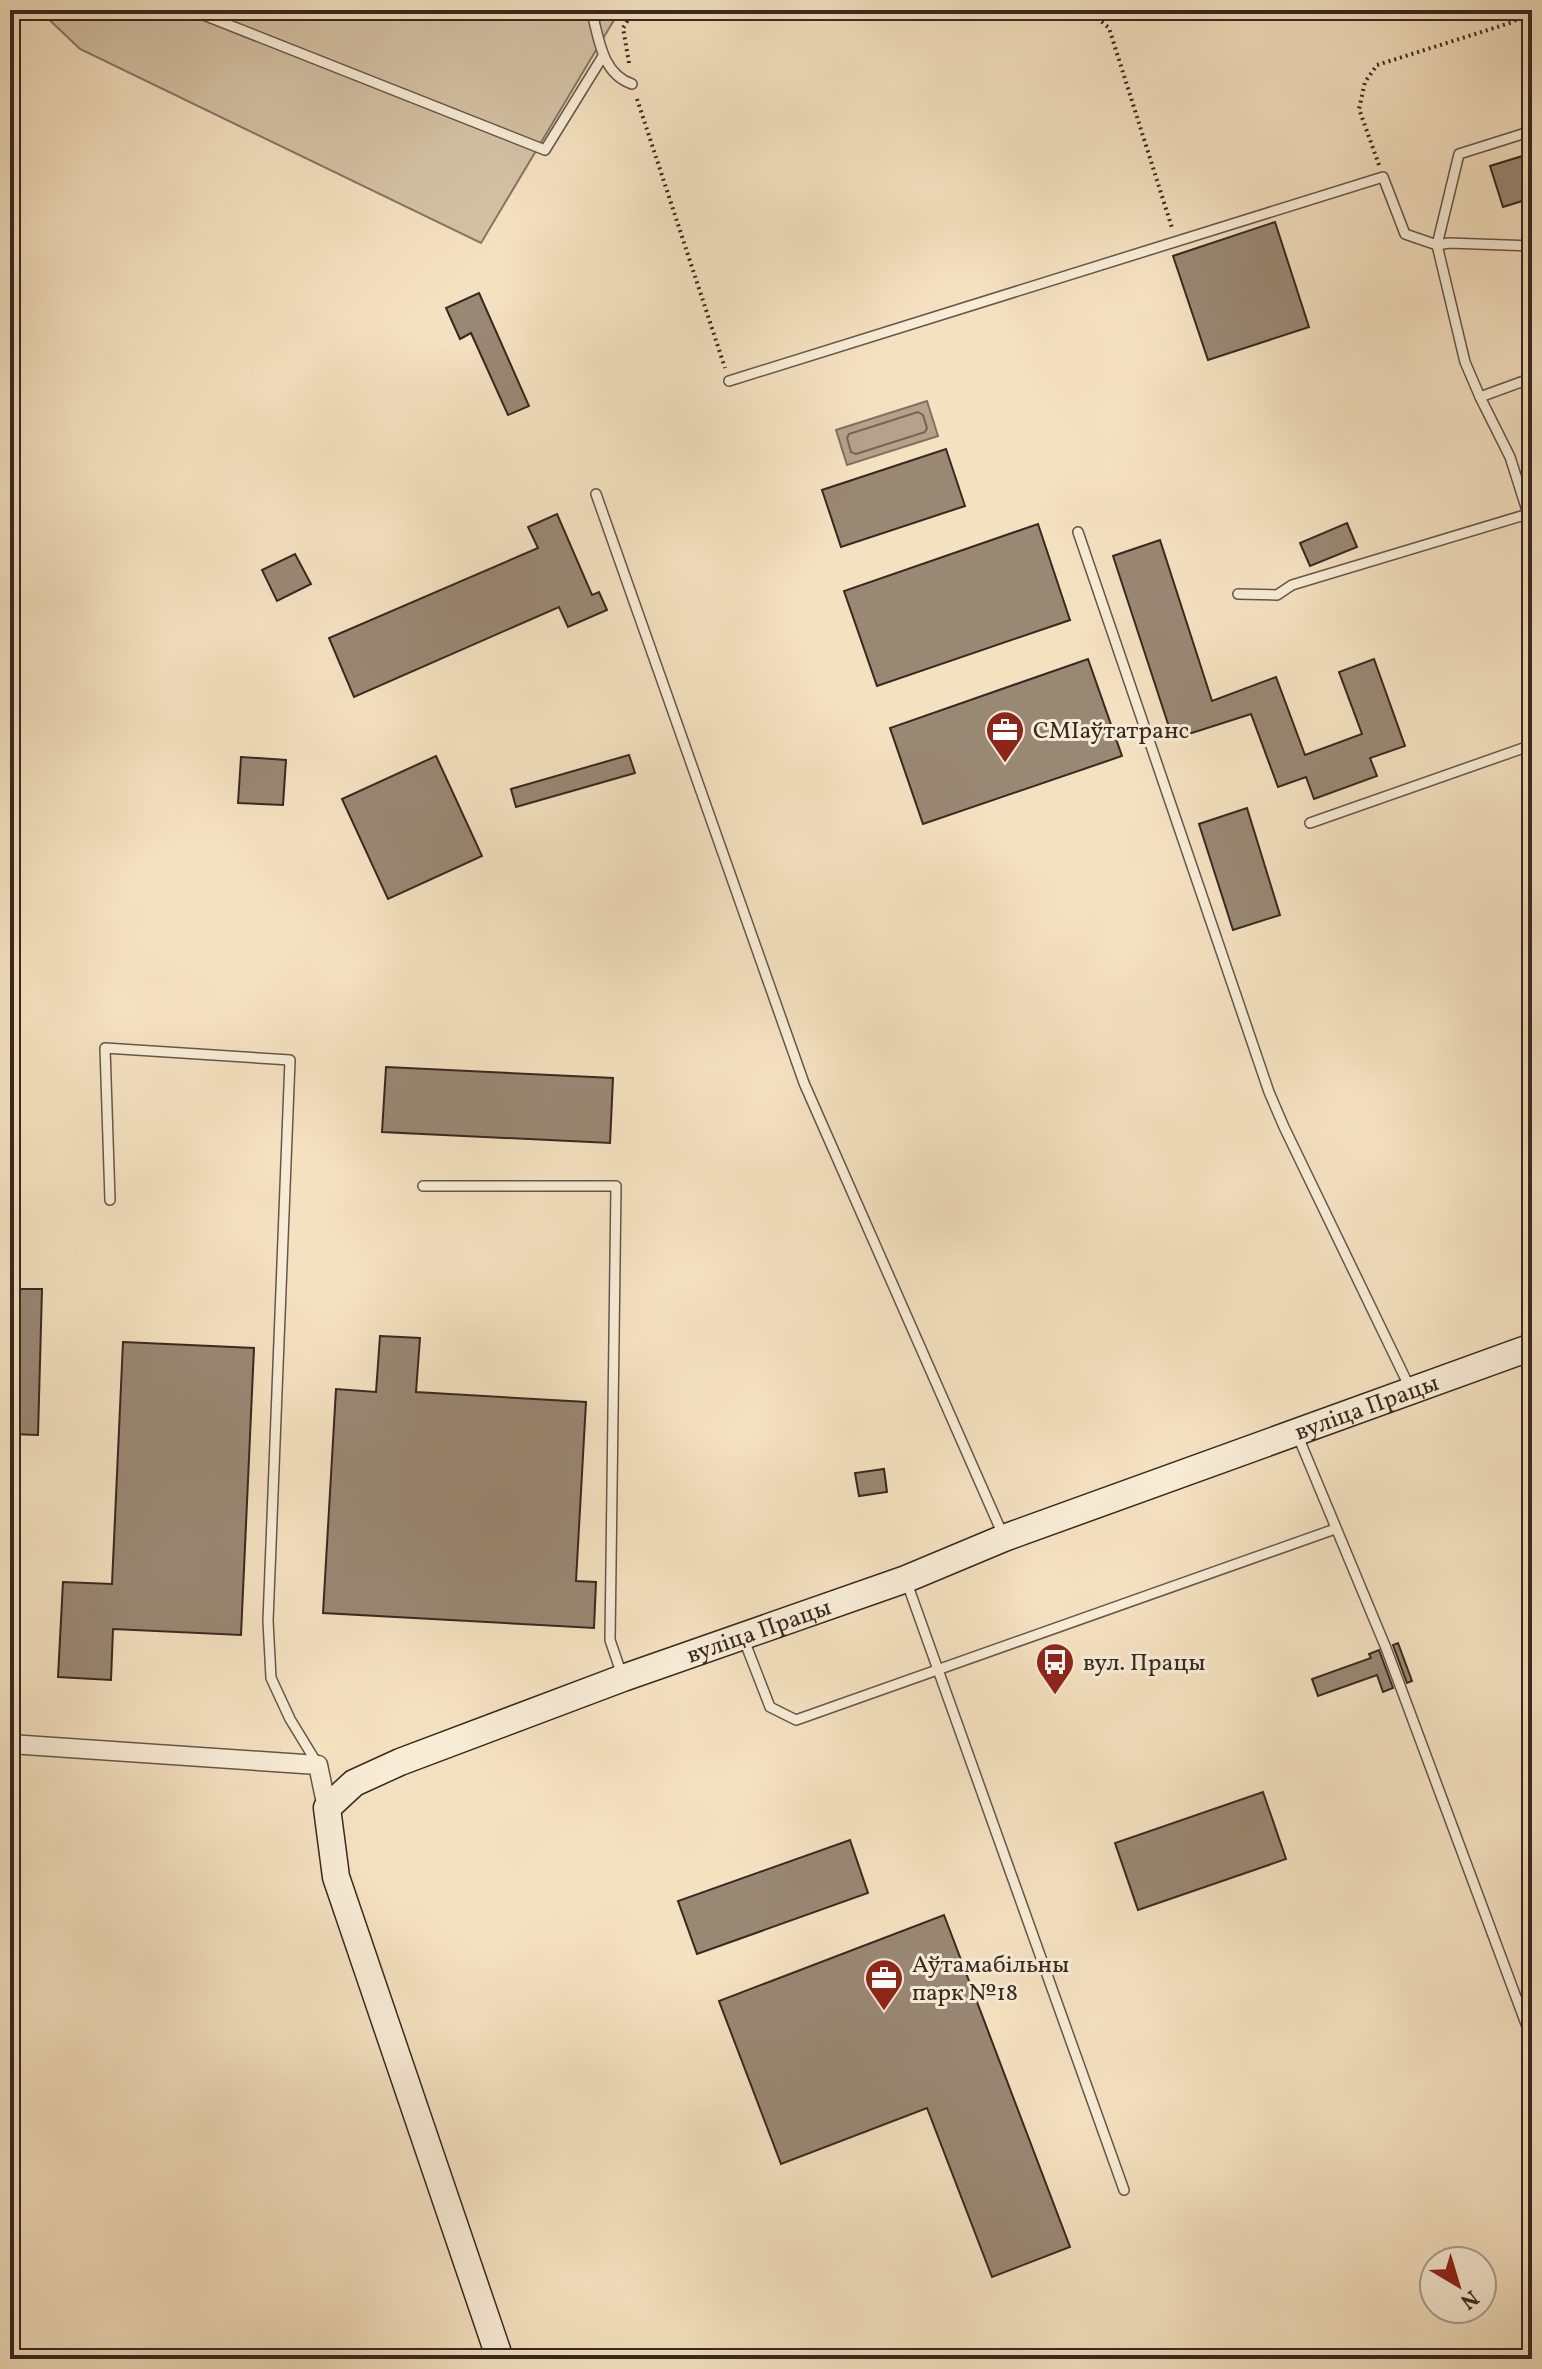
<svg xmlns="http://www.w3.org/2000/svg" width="1542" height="2369" font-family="Vollkorn,serif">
	<rect width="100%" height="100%" fill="#f4e1c0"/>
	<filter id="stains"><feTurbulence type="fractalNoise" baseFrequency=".0025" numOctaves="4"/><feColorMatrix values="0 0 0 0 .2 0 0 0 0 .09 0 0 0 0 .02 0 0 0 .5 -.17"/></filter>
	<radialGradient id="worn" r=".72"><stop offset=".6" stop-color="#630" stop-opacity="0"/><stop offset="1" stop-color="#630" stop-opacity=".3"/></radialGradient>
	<polygon fill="#d4c2a5" stroke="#867563" stroke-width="2" points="39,10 620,10 481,243 80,49"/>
	<polygon fill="#b4a28a" stroke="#827160" stroke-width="2" points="927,401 938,436 847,465 836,430"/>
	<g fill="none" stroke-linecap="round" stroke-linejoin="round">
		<polygon stroke="#766556" stroke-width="2" points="918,412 923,415 927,428 925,432 856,454 851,452 847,438 849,434"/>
	</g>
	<g fill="#998874" stroke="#372821" stroke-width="2">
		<polygon points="1532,153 1532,198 1503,207 1490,166"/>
		<polygon points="1275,222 1309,327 1208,360 1173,256"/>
		<polygon points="479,293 529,406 508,415 471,333 460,339 446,308"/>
		<polygon points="946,449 965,506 841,547 822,490"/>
		<polygon points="557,514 592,595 599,592 607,610 568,627 559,607 354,697 329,638 538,548 528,527"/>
		<polygon points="1347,523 1357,547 1310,566 1300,543"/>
		<polygon points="1038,524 1070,620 877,686 844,591"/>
		<polygon points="1160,540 1212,701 1276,677 1305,755 1362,734 1339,672 1374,659 1405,746 1370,758 1377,776 1314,799 1306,777 1278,787 1251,714 1173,739 1113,556"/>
		<polygon points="295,554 311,584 277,601 262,570"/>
		<polygon points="1088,659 1122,756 923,824 890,728"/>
		<polygon points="629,755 635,773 516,807 511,789"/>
		<polygon points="436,756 482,856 388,899 342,799"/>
		<polygon points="241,757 286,760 283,805 238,803"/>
		<polygon points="1247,808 1280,915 1233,930 1199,824"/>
		<polygon points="386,1067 613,1078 610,1143 382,1132"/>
		<polygon points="10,1289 42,1289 38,1435 10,1434"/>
		<polygon points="380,1336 420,1338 416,1392 586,1402 576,1581 596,1582 594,1628 323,1613 336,1389 376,1392"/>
		<polygon points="123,1342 254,1348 241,1635 113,1629 111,1680 58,1677 63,1582 112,1584"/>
		<polygon points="884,1469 887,1492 859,1496 855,1473"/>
		<polygon points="1398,1643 1412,1681 1407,1683 1393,1645"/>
		<polygon points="1379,1650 1393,1688 1383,1692 1377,1675 1318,1696 1312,1679 1371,1658 1369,1654"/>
		<polygon points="1263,1792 1286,1859 1138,1910 1115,1843"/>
		<polygon points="850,1840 868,1893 697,1954 678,1901"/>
		<polygon points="944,1915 1070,2247 992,2277 927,2108 781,2164 719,2001"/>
	</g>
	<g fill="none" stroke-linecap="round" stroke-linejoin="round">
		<defs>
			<g id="lane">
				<polyline points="191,10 545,150 603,56"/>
				<path d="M600,10L594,21C600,46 605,75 632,84"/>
				<polyline points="1532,378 1480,397 1510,457 1532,526"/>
				<polyline points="729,381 1383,177 1405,234 1437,245 1449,243 1532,246"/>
				<polyline points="1480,397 1465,362 1437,245 1459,154 1532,131"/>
				<polyline points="596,494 804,1083 1003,1535"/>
				<polyline points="1078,532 1269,1092 1284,1127 1410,1388"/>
				<polyline points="1238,594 1277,595 1292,585 1528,514"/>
				<polyline points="1310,823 1532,745"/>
				<polyline points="423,1186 616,1186 610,1640 622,1675"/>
				<polyline points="110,1200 105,1048 290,1060 268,1621 271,1678 290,1719 318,1765"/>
				<polyline points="1297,1434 1386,1648 1532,2040"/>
				<polyline points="907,1583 1124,2190"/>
				<polyline points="744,1640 770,1707 796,1720 1335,1529"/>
			</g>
			<polyline id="street" points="10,1744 318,1765 327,1808"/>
			<g id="secondary">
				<path id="s1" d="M500,2359L336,1877L327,1808L354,1783L400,1762L623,1678L906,1579L1004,1538L1532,1347"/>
			</g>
		</defs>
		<use href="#lane" stroke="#665649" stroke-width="12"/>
		<use href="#street" stroke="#665649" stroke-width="21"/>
		<use href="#secondary" stroke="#372821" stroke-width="29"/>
		<g stroke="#372821" stroke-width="4" stroke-dasharray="2 4" stroke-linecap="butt">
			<polyline points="1088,10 1109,28 1172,228"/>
			<polyline points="629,63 623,28 634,10"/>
			<polyline points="637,99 725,368"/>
			<polyline points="1379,165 1359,109 1365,82 1377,65 1513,22 1528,10"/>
		</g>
		<use href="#lane" stroke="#f8ecd6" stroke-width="9"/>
		<use href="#street" stroke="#f8ecd6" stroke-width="18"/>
		<use href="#secondary" stroke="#f8ecd6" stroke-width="26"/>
	</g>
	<defs>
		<symbol id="office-pin" viewBox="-11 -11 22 30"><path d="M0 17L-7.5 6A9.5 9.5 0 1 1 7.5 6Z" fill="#8f2418" stroke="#f8ecd6"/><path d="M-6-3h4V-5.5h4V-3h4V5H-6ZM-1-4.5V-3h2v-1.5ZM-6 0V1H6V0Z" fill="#fff"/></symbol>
		<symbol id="bus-pin" viewBox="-11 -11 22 30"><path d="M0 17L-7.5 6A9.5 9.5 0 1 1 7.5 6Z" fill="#8f2418" stroke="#f8ecd6"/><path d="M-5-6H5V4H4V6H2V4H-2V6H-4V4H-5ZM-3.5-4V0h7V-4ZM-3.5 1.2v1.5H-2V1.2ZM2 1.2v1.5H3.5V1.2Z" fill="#fff"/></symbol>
	</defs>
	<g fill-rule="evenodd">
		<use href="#office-pin" x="983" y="708" width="44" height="60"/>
		<use href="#bus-pin" x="1033" y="1640" width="44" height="60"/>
		<use href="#office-pin" x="862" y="1956" width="44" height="60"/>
	</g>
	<g text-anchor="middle" stroke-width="6" stroke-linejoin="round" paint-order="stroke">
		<g font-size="24" fill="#372821" stroke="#f8ecd6" text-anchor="start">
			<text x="1033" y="738">СМІаўтатранс</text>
			<text x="1083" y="1670">вул. Працы</text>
			<text x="912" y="1972">Аўтамабільны<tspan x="912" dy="28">парк №18</tspan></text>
		</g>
		<g font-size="24" fill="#372821" stroke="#f8ecd6">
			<text dy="8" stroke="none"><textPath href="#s1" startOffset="1696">вуліца Працы</textPath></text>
			<text dy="8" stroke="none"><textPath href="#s1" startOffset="1048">вуліца Працы</textPath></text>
		</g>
	</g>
	<rect width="1542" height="2369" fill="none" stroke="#f4e1c0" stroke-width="40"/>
	<rect x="12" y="12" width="1518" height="2345" fill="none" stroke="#372821" stroke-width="4"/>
	<rect x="20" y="20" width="1502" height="2329" fill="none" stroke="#372821" stroke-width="2"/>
	<g transform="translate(1458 2285) rotate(142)"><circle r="38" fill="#f8ecd6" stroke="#ab9e8e" stroke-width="2"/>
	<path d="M0-6L14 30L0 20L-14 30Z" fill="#8f2418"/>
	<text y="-12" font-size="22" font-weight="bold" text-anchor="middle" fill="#372821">N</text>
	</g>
	<rect width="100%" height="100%" filter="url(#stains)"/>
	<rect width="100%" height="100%" fill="url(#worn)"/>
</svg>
